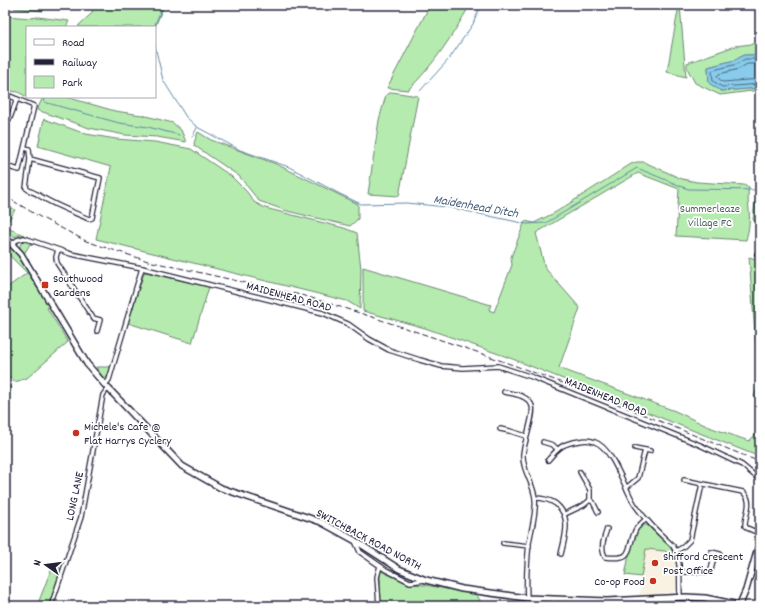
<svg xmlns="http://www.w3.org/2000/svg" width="765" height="611" font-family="Dekko,sans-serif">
	<rect width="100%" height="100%" fill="#fff"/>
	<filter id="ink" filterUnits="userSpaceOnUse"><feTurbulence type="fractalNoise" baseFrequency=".025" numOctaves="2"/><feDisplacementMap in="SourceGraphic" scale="8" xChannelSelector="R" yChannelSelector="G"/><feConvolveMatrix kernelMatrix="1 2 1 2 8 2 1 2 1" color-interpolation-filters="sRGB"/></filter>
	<g filter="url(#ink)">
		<polygon fill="#f9f1e2" points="645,549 665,551 670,555 673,553 676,563 677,571 676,592 639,597 641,587 639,586"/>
		<g fill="#b5ebae" stroke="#6c8674">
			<polygon points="14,5 45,5 43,11 14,8"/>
			<polygon points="95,5 164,5 155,27 82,27 78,26 91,14"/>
			<path d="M430,5H470C452,36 434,65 408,90L387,88Z"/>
			<polygon points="679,5 680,5 686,77 667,72"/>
			<polygon points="5,16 31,18 38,17 69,21 66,27 27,27 27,97 18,92 5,90"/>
			<polygon points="760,43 760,55 744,55 735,60 708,67 709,83 721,91 760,88 760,90 720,95 695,83 687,68 687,63 735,46"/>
			<polygon points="392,92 418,96 399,196 368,194 379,120 386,95"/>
			<polygon points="43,97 66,97 115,111 142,115 173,123 181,130 186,142 157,137 125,135 89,128 37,110"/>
			<polygon points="44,119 86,134 116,139 155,142 191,149 231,176 247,192 254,202 265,208 344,228 357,233 361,269 360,309 347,301 96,239 111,167 38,146"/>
			<polygon points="198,132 211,140 276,164 358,204 358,219 350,226 287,211 259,201 239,176 195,146 194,143"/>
			<path d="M637,162H644L682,179L697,182L744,185L749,188C746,199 751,213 749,224C749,230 747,235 746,240L676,236L679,189L638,173L536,233L545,268L580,308L559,368L675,411L709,427L749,441L760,430V457L510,358L425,328L363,311V267L491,305L489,310L494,312L512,265L511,257L525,221L534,223L556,212L631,164Z"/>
			<polygon points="760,195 760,222 753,220 755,202"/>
			<polygon points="5,203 15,210 7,223 5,225"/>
			<path d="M10,229L24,235C17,235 12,239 8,233Z"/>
			<polygon points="5,241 18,256 28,271 27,272 49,306 47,308 68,342 27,378 15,382 5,375 5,289 27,273 5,251"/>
			<polygon points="23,241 33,244 33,245 30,244 24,254 20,249 20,245"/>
			<polygon points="749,257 760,260 760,406 754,396 759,385"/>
			<polygon points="145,272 209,287 192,343 128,323 144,273"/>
			<polygon points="109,366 111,367 107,377 104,379 96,367 109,367"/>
			<polygon points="5,384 11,387 5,408"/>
			<polygon points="644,525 647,525 670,547 673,553 670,555 665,551 646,549 641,577 625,575 629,555 638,530"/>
			<polygon points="54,562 61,569 50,606 37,606"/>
			<polygon points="381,571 409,584 425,585 476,594 480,600 479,606 381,606 380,577"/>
		</g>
		<polygon fill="#89cbea" stroke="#6087a4" points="744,55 760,55 760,88 721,91 709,83 708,67 735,60"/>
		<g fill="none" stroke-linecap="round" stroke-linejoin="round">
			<g stroke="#4b6681" stroke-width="1">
				<polyline points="760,59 745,59 737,64 714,70 712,71 713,81 722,87 760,84"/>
				<polyline points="760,64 747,64 739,69 719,74 717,76 718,78 723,82 760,79"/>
			</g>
			<g stroke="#6087a4" stroke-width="1">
				<polyline points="154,27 163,5"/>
				<polyline points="155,46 163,80 186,117 197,127 240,150 289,167 340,194 361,204 406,203 447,207 527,224 546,223 637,168 688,189 760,190"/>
				<polyline points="420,91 449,59 473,24 481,5"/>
				<polyline points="46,97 44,102 119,123 148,127 179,135"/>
				<polyline points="192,137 197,128"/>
			</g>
			<defs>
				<g id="street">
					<polyline points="5,94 34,106 19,170 5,166"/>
					<polyline points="5,122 7,122 10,118 17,99"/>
					<path d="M25,148L29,149L30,159L26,188C29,191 33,192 37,194C53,205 71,211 89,219L92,218L100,178L30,159"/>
					<polyline points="12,244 17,240 24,238 71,254 142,268 323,313 348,324 369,339 389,350 420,360 441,366 463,368 498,366 532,377 700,445 742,465 760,480"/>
					<polyline points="58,250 56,257 57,263 93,318 100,320 97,331"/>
					<polyline points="757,254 760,255"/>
					<polyline points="105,385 109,380 142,268"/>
					<path d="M504,392C514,394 528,395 532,406C535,414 524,442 523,454C522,470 533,482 535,498C537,511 531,530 529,543C527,562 526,580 527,598"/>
					<polyline points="500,429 510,431 526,436"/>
					<polyline points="543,442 553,445 557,449"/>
					<polyline points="635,448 650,451"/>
					<path d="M548,460C559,447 563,443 580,441C585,440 590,440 595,442C613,448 625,490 635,505C646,521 659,533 673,546C682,560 679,581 680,597"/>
					<polyline points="580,472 590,490 590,500 593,502 598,512"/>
					<path d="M684,480L743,492C754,502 745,513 745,526L747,528L754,531"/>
					<polyline points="626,488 638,478 645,450"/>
					<path d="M535,498C543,498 549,499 556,504C572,517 565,537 561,554"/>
					<polyline points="565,514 584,505 590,500"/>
					<path d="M607,529C604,538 600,547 605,557C634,560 626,552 635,531C637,526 642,523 646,519"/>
					<polyline points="355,541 360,552 386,570 410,582 425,580"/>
					<polyline points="503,543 529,546"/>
					<polyline points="676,551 683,547 690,540 702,484"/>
					<polyline points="711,552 720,554"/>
					<polyline points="679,572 708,572 711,570 715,553"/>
					<polyline points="51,606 81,517 103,395 108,388"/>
					<polyline points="379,606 377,577 380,566"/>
					<polyline points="553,606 554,600"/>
				</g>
				<g id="secondary">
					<polyline points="5,237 21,254 87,364 105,385 182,466 221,488 321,522 354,540 399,569 426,580 462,589 527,598 607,601 686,597 705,598 739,605"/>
					<polyline points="739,606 746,590 760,541"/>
				</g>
			</defs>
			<use href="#street" stroke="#22223b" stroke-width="6"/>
			<use href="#secondary" stroke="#22223b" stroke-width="8"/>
			<use href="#street" stroke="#fff" stroke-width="3.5"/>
			<use href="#secondary" stroke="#fff" stroke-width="5"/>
			<polyline stroke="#22223b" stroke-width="1" stroke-dasharray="6 3" stroke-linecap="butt" points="5,196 40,217 86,241 107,248 148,261 305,296 366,315 477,352 588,392 760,462"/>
		</g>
	</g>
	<g fill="#c8321e" stroke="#fff" stroke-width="1.5">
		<rect x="41" y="281" width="8" height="8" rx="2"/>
		<circle cx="76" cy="433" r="4"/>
		<circle cx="655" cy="563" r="4"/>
		<circle cx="653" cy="581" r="4"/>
	</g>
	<g text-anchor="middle" stroke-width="3.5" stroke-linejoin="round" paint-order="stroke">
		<g font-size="12" fill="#4e5e5e" stroke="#fff">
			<text x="710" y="212">Summerleaze<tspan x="710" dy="14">Village FC</tspan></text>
		</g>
		<g font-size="12" fill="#22223b" stroke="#fff" text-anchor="start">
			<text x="53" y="282">Southwood<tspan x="53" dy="14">Gardens</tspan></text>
			<text x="84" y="430">Michele's Cafe @<tspan x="84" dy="14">Flat Harrys Cyclery</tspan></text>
			<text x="663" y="560">Shifford Crescent<tspan x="663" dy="14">Post Office</tspan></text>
			<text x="645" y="585" text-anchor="end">Co-op Food</text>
		</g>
		<g font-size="12" fill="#22223b" stroke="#fff">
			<text transform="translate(289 296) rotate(15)" y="4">MAIDENHEAD ROAD</text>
			<text transform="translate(606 396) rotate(22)" y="4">MAIDENHEAD ROAD</text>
			<text transform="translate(74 496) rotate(-78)" y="4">LONG LANE</text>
			<text transform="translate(369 539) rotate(28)" y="4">SWITCHBACK ROAD NORTH</text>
		</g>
		<g font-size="13" font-style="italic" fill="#465d78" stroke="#fff">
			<text transform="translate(476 205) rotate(10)" y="5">Maidenhead Ditch</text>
		</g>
	</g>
	<rect width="765" height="611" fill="none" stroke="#fff" stroke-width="20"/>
	<rect x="10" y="10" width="745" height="591" fill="none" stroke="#22223b" stroke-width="1.5" filter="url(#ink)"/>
	<rect x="26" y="26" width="130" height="72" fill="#ffffff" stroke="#a7a7b1"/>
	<rect x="34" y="39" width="20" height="6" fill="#ffffff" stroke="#a7a7b1"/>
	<text x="62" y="46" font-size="12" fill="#22223b">Road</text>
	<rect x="34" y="59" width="20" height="6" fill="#22223b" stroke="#a7a7b1"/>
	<text x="62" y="66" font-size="12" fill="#22223b">Railway</text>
	<rect x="34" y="76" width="20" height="12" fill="#b5ebae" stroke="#a7a7b1"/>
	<text x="62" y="86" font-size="12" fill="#22223b">Park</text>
	<g transform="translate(46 565) rotate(284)" stroke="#ffffff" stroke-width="3" paint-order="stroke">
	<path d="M0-3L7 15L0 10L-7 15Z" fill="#22223b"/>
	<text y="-6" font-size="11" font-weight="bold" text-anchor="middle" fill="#22223b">N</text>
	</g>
</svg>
